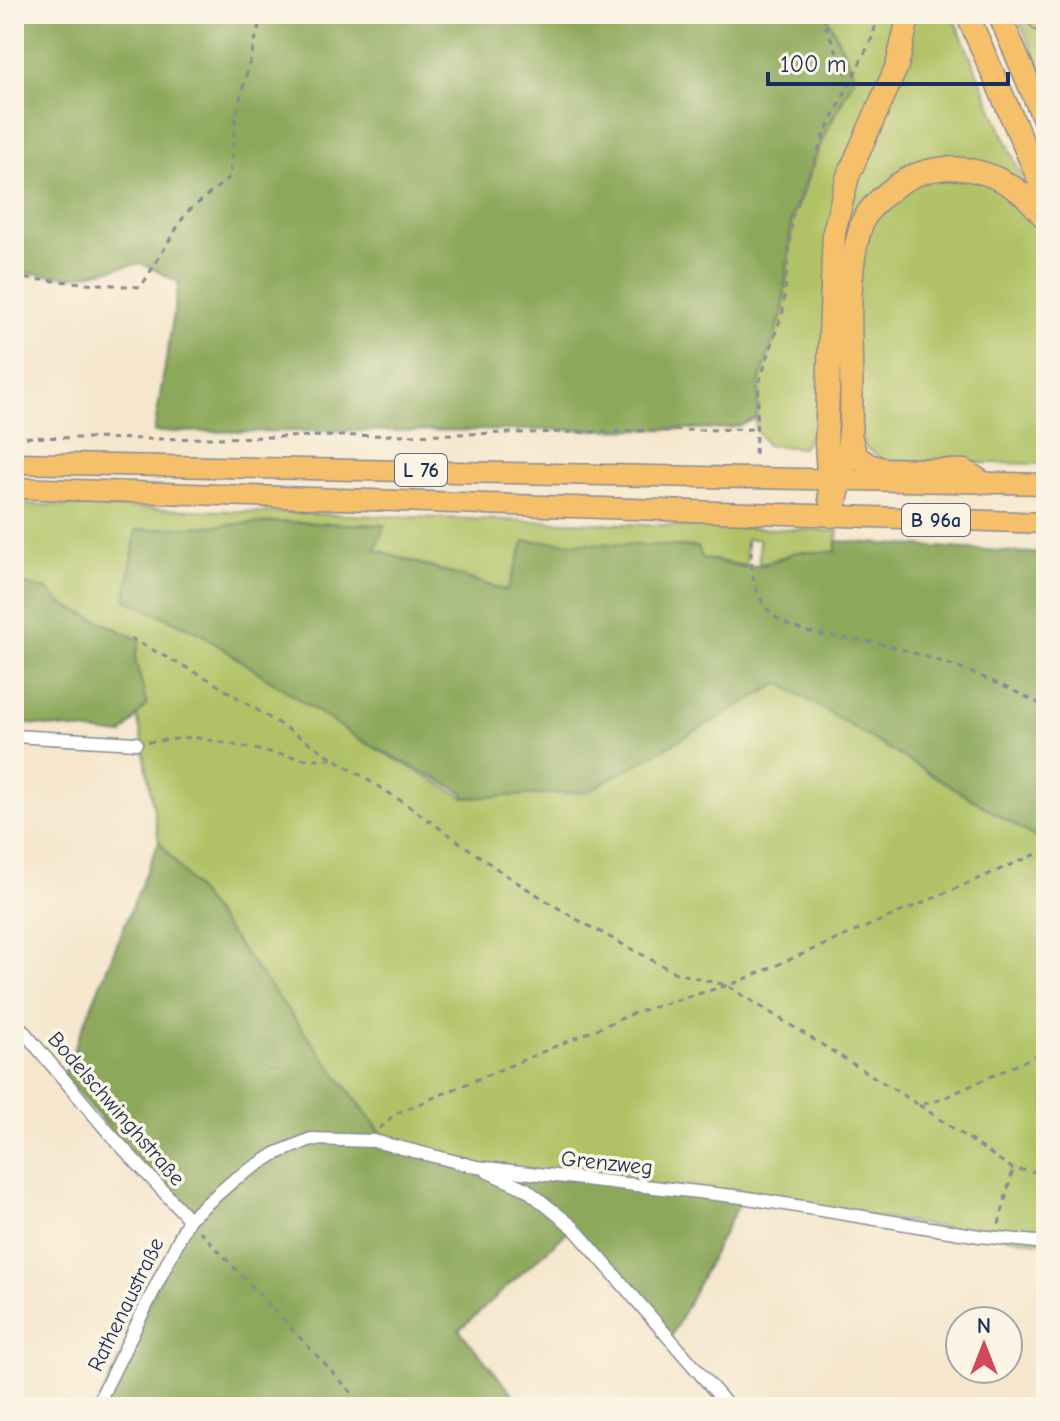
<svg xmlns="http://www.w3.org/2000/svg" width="1060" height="1421" font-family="'Comic Neue',sans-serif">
	<rect width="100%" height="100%" fill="#fcf5e5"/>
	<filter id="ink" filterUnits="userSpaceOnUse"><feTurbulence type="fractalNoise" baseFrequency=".0125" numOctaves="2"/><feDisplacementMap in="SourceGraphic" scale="16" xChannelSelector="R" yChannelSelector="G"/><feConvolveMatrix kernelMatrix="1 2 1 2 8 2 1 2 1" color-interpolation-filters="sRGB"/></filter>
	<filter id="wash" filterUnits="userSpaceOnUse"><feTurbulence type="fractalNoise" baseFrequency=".006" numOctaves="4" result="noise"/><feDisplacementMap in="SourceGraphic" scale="32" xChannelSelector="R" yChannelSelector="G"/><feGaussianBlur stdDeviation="1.8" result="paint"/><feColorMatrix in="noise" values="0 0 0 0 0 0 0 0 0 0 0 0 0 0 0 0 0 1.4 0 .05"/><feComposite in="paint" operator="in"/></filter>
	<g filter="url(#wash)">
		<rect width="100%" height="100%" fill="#f5e6cc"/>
		<g fill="#b0c265" stroke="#667862" stroke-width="2">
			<polygon points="826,14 952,14 1046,234 1046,464 885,461 865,447 859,429 815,429 802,448 767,445 755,429 759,383 783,311 792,218 824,136 855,76"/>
			<polygon points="1016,14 1046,14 1046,81"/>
			<polygon points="14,504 838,531 836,552 796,552 759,565 759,539 746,539 747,566 702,558 508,591 374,549 384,525 278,522 136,530 126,600 198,632 357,738 465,798 587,792 780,683 1046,844 1046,1243 742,1197 477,1167 389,1143 159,841 141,734 118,629 62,604 48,590 14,582"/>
		</g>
		<g fill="#8ca85a" stroke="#546c5c" stroke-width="2">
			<path d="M14,14H826L855,76L824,136L792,218L783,311L759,383L757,416C740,432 713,428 690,429L154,432L179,282L141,263L73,277L14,272Z"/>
			<polygon points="278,522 385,525 375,550 507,591 525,541 698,547 702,558 742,567 770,564 796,552 835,552 838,541 1046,554 1046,844 780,683 587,792 465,798 464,793 357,738 198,632 126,600 136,530"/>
			<polygon points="14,582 48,590 62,604 140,640 135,659 147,704 122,735 14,722"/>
			<polygon points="159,841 389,1143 477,1167 742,1197 671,1337 573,1227 459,1330 524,1407 109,1407 101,1398 189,1219 63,1076"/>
		</g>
	</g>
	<g filter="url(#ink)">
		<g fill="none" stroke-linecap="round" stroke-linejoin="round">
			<defs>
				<g id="street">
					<polyline points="14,736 136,743"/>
					<polyline points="14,1026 19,1026 110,1134 189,1219"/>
					<polyline points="488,1172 526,1189 573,1227 729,1407"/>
					<polyline points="96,1407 189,1219 235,1179 275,1154 311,1139 374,1141 477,1167 742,1197 979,1236 1046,1243"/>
				</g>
				<g id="primary">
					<polyline points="14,463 1046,484"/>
					<polyline points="14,488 1046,523"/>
				</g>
				<g id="highway">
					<polyline points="967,14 1046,196"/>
					<polyline points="999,14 1046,124"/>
					<polyline points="1035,14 1046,24"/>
					<polyline points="850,435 856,456 869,465 883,469 965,471 982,482"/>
					<polyline points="830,499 826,444 834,232 848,176 897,66 909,14"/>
					<path d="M832,516C839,489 847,461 850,433C856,365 841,291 861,226C866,212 880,198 892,189C932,157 987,164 1026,197C1033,203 1039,212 1046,219"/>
				</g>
			</defs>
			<use href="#street" stroke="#888a95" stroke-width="15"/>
			<use href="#primary" stroke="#888a95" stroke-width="23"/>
			<use href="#highway" stroke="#888a95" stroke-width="25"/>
			<g stroke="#888a95" stroke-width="3" stroke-dasharray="6 6" stroke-linecap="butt">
				<polyline points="820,14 851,83"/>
				<polyline points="14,278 141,287 186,213 230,177 236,115 262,14"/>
				<polyline points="14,437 153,439 755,429"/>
				<polyline points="755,454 759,383 783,311 792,218 824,136 873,36 878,14"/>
				<path d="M751,539C751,565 751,592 771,613C796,638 848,636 881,644C938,658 995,680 1046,707"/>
				<polyline points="130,638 208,679 403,802 510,878 576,919 676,973 726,985 919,1105 942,1099 1046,1051"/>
				<polyline points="148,742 194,737 304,759 334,759"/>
				<polyline points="919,1105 1013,1169 1046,1173"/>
				<polyline points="379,1129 395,1114 637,1012 735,983 1034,855 1046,855"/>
				<polyline points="999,1224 1013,1169"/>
				<polyline points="200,1231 365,1407"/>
			</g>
			<use href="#street" stroke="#fff" stroke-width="12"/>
			<use href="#primary" stroke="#f6c06b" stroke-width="20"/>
			<use href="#highway" stroke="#f6c06b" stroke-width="22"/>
		</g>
	</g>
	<g text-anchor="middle" stroke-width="7" stroke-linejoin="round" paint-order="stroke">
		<g fill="#fcf5e5" stroke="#5e6a86" stroke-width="2">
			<rect x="395" y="454" width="52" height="32" rx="6"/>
			<rect x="902" y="504" width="68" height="32" rx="6"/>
		</g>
		<g font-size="20" font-weight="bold" fill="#1b2f5e">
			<text x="421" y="477">L 76</text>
			<text x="936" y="527">B 96a</text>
		</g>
		<g font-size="22" fill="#1b2f5e" stroke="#fcf5e5">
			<text transform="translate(117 1108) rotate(49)" y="8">Bodelschwinghstraße</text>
			<text transform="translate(607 1162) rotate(6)" y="8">Grenzweg</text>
			<text transform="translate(125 1304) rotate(-64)" y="8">Rathenaustraße</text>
		</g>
	</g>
	<rect width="1060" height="1421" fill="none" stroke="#fcf5e5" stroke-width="48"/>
	<g transform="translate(984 1345)"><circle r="38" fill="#fcf5e5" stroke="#a2a6af" stroke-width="2"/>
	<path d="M0-6L14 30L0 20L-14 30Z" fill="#d1495b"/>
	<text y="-12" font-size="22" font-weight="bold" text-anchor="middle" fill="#1b2f5e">N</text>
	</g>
	<path d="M768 72v12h240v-12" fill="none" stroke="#1b2f5e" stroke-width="4"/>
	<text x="780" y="72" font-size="24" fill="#1b2f5e" stroke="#fcf5e5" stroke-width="6" paint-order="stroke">100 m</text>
</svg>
